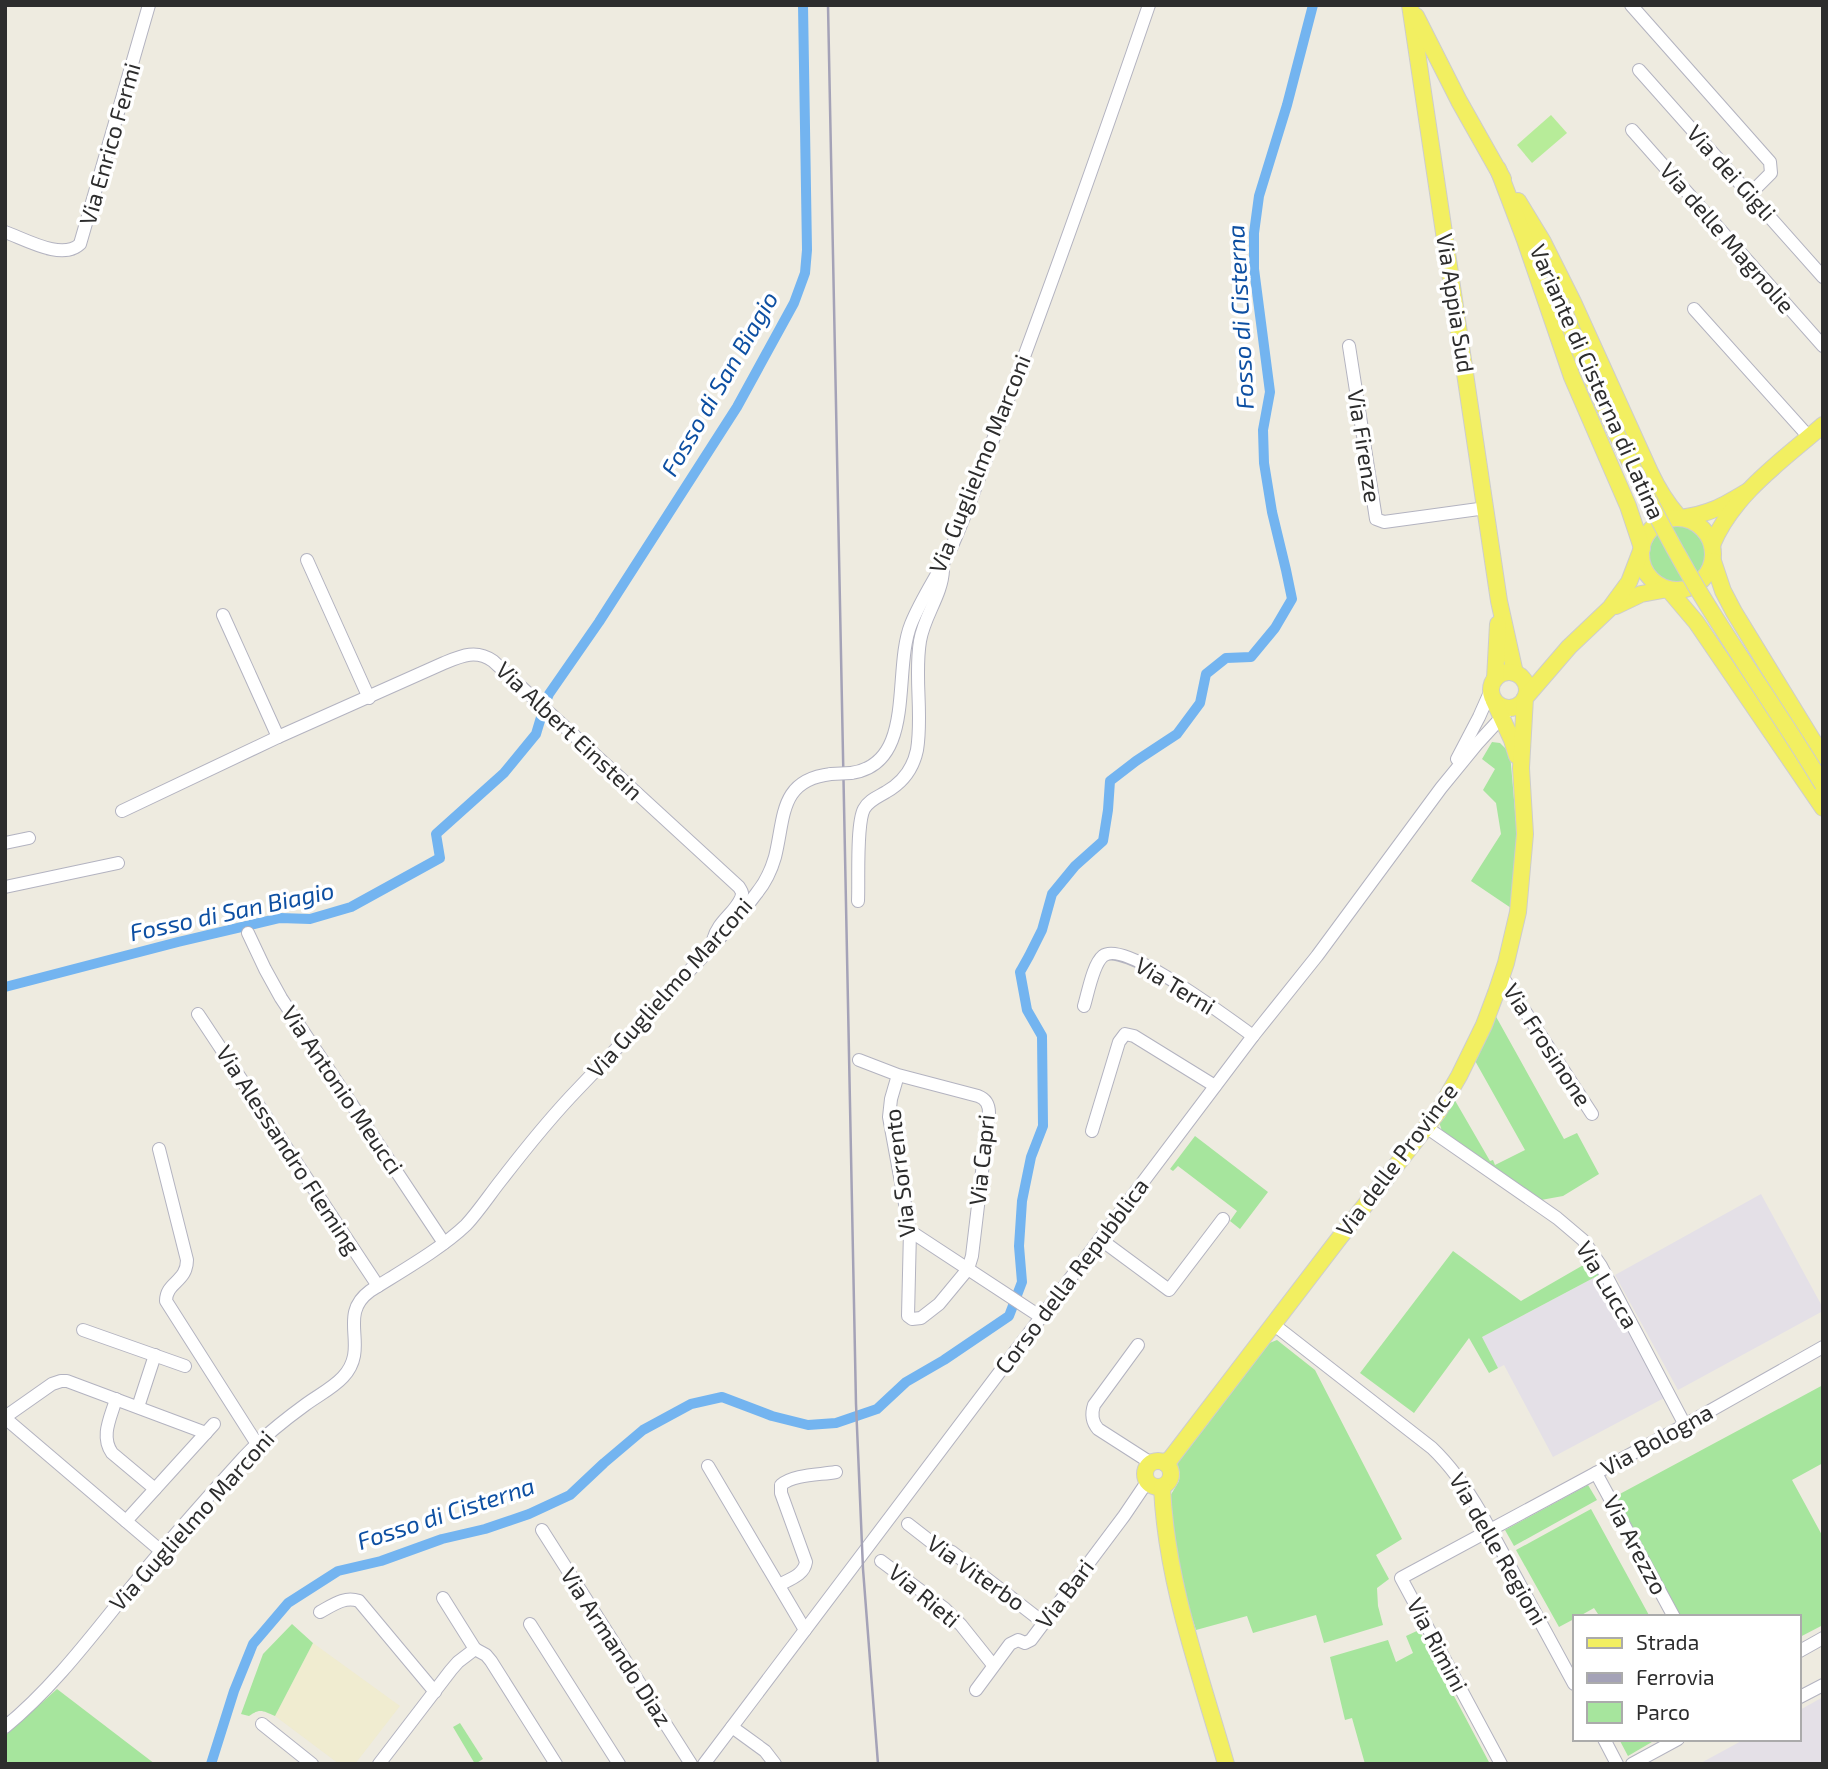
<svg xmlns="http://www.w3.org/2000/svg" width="1828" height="1769" font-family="'Exo 2',sans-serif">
	<rect width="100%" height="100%" fill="#eeebe0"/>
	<g fill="#e4e0e7">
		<polygon points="1761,1194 1823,1308 1823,1311 1678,1390 1615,1275"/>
		<polygon points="1599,1275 1664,1398 1553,1457 1504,1365 1498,1368 1482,1337"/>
		<polygon points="1823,1697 1823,1764 1699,1764 1745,1739 1798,1739 1798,1711"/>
	</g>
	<polygon fill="#f0ecd0" points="313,1643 400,1706 355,1764 339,1764 275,1716"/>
	<g fill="#a6e59d">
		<circle cx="1678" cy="555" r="30"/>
		<polygon points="1492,742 1500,743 1510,753 1518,846 1511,908 1471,881 1501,834 1496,803 1483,790 1495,769 1482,759"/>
		<polygon points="1494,1013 1564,1139 1577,1133 1599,1174 1563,1196 1541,1200 1442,1131 1439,1122 1453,1097 1490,1161 1493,1160 1495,1165 1525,1150 1474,1059"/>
		<polygon points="1195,1136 1268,1192 1240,1229 1230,1221 1237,1211 1178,1166 1173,1171 1170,1169"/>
		<polygon points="1453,1251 1521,1301 1592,1260 1599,1275 1482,1337 1498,1368 1489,1373 1469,1338 1414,1413 1360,1373"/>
		<polygon points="1277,1340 1315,1370 1402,1539 1376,1555 1389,1579 1377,1588 1378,1606 1383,1625 1324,1643 1316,1615 1253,1633 1247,1616 1196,1630 1182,1587 1169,1498 1179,1481 1180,1473 1177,1466 1180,1455 1267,1344"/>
		<polygon points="1823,1385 1823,1463 1792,1480 1823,1537 1823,1625 1798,1638 1798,1617 1681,1617 1616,1496"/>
		<polygon points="1588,1485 1597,1500 1514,1546 1505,1530"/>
		<polygon points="1591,1509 1650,1617 1600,1617 1594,1608 1578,1617 1574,1617 1574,1619 1559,1627 1516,1550"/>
		<path d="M292,1624L313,1643L275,1716C263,1711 260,1708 249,1716L241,1714L263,1654Z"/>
		<polygon points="1419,1630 1490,1764 1365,1764 1352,1718 1345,1720 1330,1657 1388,1640 1396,1662 1413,1653 1406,1636"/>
		<polygon points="57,1689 155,1764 5,1764 5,1736"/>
		<polygon points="460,1723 483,1759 475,1764 453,1727"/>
		<polygon points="1624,1739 1657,1739 1628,1756 1620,1741"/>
	</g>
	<polygon fill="#b7ec99" points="1551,115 1567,133 1532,163 1517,145"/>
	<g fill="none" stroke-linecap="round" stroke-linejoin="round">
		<g stroke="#73b4f0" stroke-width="10">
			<polyline points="545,704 549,694 599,622 737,407 794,303 805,273 807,250 803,5"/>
			<polyline points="5,987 178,942 280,918 310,919 351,907 440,858 436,834 504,773 536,734 542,714"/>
			<polyline points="211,1764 234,1691 253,1644 288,1603 338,1571 381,1561 442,1539 485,1529 529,1514 570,1495 604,1463 643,1430 691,1404 722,1397 772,1416 808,1425 836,1423 877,1409 906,1382 944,1360 1009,1316 1022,1282 1019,1246 1022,1201 1031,1157 1043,1126 1042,1036 1027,1010 1020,972 1029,956 1042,930 1052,894 1075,866 1103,841 1108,810 1110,781 1136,761 1177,734 1200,703 1206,674 1226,658 1251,657 1275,628 1292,599 1286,570 1272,512 1264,463 1263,430 1270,392 1254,269 1254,233 1259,196 1287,105 1313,5"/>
		</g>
		<defs>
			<g id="minor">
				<polyline points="1631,5 1770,162 1771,173 1750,194"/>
				<polyline points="1639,70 1823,277"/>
				<polyline points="1632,130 1823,346"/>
				<path d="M5,232C25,239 62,261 80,244L149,5"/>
				<polyline points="1694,309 1809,437"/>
				<polyline points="1349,346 1376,519 1384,522 1486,508"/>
				<polyline points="307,560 369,698"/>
				<polyline points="223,615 278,737"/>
				<polyline points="1457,759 1479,717 1491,690"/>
				<path d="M851,773C917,764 892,671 911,624C923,594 943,568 955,539C974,495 989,449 1006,405C1056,272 1103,139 1149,5"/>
				<path d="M122,811L278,737L444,663C461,656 476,649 493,661L739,887C742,892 743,892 741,898C735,913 718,921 713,940"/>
				<polyline points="5,843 29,838"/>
				<polyline points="5,887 118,863"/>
				<path d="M858,901C859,881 856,824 864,809C869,800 878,797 886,792C902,783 913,769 917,750C923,714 914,677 920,641C924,616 942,595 943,570"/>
				<polyline points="248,933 265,969 281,998 444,1243"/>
				<polyline points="1502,976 1592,1114"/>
				<path d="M1084,1006C1088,993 1093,964 1103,956C1124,939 1232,1021 1253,1036"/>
				<polyline points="198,1014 378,1286"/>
				<path d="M859,1060L898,1075L978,1096C986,1099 989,1104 989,1113L972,1256L968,1269L939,1304L921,1318L912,1319L908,1316L910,1231L889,1117L891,1099L898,1075"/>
				<polyline points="1426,1127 1557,1218 1583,1240 1601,1266 1685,1425"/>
				<polyline points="1092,1131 1119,1042 1125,1034 1134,1036 1215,1086"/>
				<path d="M159,1149L187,1260C187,1282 166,1282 166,1301L257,1444"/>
				<polyline points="910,1231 1041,1317"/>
				<polyline points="1100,1239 1169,1290 1223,1219"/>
				<path d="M1273,1324L1432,1448C1452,1467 1467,1489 1481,1513L1574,1684"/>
				<polyline points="83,1330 185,1366"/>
				<path d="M1138,1345L1094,1405C1091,1414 1092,1422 1098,1429L1151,1463"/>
				<path d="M116,1399C111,1417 100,1436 112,1453L155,1489"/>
				<polyline points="138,1407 155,1355"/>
				<polyline points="5,1417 52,1384 61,1381 67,1381 206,1433"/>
				<polyline points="5,1418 161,1551"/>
				<polyline points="708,1466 805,1630"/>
				<polyline points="1596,1473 1674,1617"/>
				<polyline points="126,1521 214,1424"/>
				<polyline points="908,1524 935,1545 952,1552 1044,1623"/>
				<polyline points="542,1530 691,1764"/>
				<polyline points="881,1561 944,1608 961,1625 993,1665"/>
				<path d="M779,1585C790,1579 804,1575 806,1562L781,1493V1485C794,1474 820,1475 836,1472"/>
				<polyline points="443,1598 475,1649"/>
				<path d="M320,1612C333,1605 344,1596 359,1601L435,1692"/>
				<polyline points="530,1624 619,1764"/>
				<polyline points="475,1649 486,1655 491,1661 556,1764"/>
				<polyline points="1798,1652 1823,1638"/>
				<polyline points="976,1690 1010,1644 1018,1640 1025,1643 1031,1640 1124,1516 1147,1482"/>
				<polyline points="1798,1698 1823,1685"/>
				<polyline points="262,1724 312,1764"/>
				<path d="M5,1727C54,1687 93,1634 133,1585C168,1541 206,1499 244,1457C263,1437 283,1421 305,1405C317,1396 333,1388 343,1377C371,1347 336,1316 370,1291C400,1272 441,1249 466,1225C479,1211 490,1194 502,1179C526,1148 550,1118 577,1090C615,1050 653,1011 690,970C713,946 736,921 756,894C765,883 771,871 775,857C785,817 779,780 831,774"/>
				<polyline points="732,1727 765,1751 775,1764"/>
				<polyline points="1604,1739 1617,1764"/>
				<polyline points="379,1764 451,1670 458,1662 475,1649"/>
				<polyline points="704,1764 1253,1036 1317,956 1441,788 1477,744 1510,708"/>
				<polyline points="1501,1764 1401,1578 1685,1425 1823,1347"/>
				<polyline points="1632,1764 1678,1739"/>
			</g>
			<g id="major">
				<polyline points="1410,5 1499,601 1515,673"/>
				<polyline points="1416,16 1459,101 1503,179"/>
				<path d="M1518,201L1543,242L1573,302L1650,472C1658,489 1667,504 1680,518C1710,514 1723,506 1748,491"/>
				<circle cx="1677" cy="554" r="36"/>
				<path d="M1712,545C1733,494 1783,460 1823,425"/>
				<polyline points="1713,561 1723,591 1734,612 1823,757"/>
				<polyline points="1616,606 1641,594 1668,589 1696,622 1823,808"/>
				<circle cx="1509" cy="690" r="18"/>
				<polyline points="1495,679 1498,624"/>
				<polyline points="1494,701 1512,740 1517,756"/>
				<circle cx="1158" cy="1474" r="13"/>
				<polyline points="1165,1463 1171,1458 1337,1241 1438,1112 1459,1076 1484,1025 1496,993 1506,963 1518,912 1525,834 1521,768 1525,698 1569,647 1610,608 1629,582 1642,548 1628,506 1572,377 1525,240 1498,169"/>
				<path d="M1162,1487C1166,1582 1200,1673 1226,1764"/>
			</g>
		</defs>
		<use href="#minor" stroke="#b3b3c0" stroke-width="14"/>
		<use href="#major" stroke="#cdcdcd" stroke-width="18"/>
		<use href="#minor" stroke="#fff" stroke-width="12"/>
		<use href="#major" stroke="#f2ef61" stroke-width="16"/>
		<polyline stroke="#a4a2b7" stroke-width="2.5" points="828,5 856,1404 863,1569 878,1764"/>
		<defs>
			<polyline id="minor-bridge" points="831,774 851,773"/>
			<path id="major-bridge" d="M1560,301C1599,400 1643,497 1697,588C1737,655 1783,718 1823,785"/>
		</defs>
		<use href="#minor-bridge" stroke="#b3b3c0" stroke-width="14" stroke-linecap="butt"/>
		<use href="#major-bridge" stroke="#cdcdcd" stroke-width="18" stroke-linecap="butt"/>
		<use href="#minor-bridge" stroke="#fff" stroke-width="12"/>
		<use href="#major-bridge" stroke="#f2ef61" stroke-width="16"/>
	</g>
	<g text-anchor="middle" stroke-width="7" stroke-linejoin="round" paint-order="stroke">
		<g font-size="23" fill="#2d2d2d" stroke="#fff">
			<text transform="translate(110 144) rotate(-74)" y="8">Via Enrico Fermi</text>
			<text transform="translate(1731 173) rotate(48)" y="8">Via dei Gigli</text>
			<text transform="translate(1727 238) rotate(49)" y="8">Via delle Magnolie</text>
			<text transform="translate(1455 303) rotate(81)" y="8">Via Appia Sud</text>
			<text transform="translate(1597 382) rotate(66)" y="8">Variante di Cisterna di Latina</text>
			<text transform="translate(1364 446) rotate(81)" y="8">Via Firenze</text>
			<text transform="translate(980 464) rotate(-68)" y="8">Via Guglielmo Marconi</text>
			<text transform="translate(569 731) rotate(43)" y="8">Via Albert Einstein</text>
			<text transform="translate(1175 986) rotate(31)" y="8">Via Terni</text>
			<text transform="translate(670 988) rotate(-48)" y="8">Via Guglielmo Marconi</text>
			<text transform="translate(1547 1045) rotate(57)" y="8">Via Frosinone</text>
			<text transform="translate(342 1090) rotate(56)" y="8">Via Antonio Meucci</text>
			<text transform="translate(288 1150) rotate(57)" y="8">Via Alessandro Fleming</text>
			<text transform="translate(982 1160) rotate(-84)" y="8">Via Capri</text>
			<text transform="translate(1397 1160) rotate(-53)" y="8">Via delle Province</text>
			<text transform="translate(900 1173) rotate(-97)" y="8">Via Sorrento</text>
			<text transform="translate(1072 1276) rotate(-53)" y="8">Corso della Repubblica</text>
			<text transform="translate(1607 1285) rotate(59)" y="8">Via Lucca</text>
			<text transform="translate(1657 1440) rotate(-29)" y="8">Via Bologna</text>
			<text transform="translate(192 1521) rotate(-48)" y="8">Via Guglielmo Marconi</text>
			<text transform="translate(1635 1545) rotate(62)" y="8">Via Arezzo</text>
			<text transform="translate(1498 1549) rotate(60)" y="8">Via delle Regioni</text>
			<text transform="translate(976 1573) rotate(35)" y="8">Via Viterbo</text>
			<text transform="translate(1065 1594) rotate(-53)" y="8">Via Bari</text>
			<text transform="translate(924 1596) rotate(40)" y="8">Via Rieti</text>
			<text transform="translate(1437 1645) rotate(62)" y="8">Via Rimini</text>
			<text transform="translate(616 1647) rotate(57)" y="8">Via Armando Diaz</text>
		</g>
		<g font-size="24" font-style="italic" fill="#0d4fa2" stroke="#fff">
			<text transform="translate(1241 317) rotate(-93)" y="8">Fosso di Cisterna</text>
			<text transform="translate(720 384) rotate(-60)" y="8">Fosso di San Biagio</text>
			<text transform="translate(232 912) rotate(-12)" y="8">Fosso di San Biagio</text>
			<text transform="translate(446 1514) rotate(-18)" y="8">Fosso di Cisterna</text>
		</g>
	</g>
	<rect width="1828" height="1769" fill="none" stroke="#2d2d2d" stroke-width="14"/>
	<rect x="1573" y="1615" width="228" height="126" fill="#ffffff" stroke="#ababab" stroke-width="2"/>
	<rect x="1587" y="1638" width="35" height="10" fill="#f2ef61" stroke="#ababab" stroke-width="2"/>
	<text x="1636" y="1650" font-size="21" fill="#2d2d2d">Strada</text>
	<rect x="1587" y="1673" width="35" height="10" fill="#a4a2b7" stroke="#ababab" stroke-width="2"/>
	<text x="1636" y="1685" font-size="21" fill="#2d2d2d">Ferrovia</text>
	<rect x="1587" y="1702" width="35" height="21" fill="#a6e59d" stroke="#ababab" stroke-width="2"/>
	<text x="1636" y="1720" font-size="21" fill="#2d2d2d">Parco</text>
</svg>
